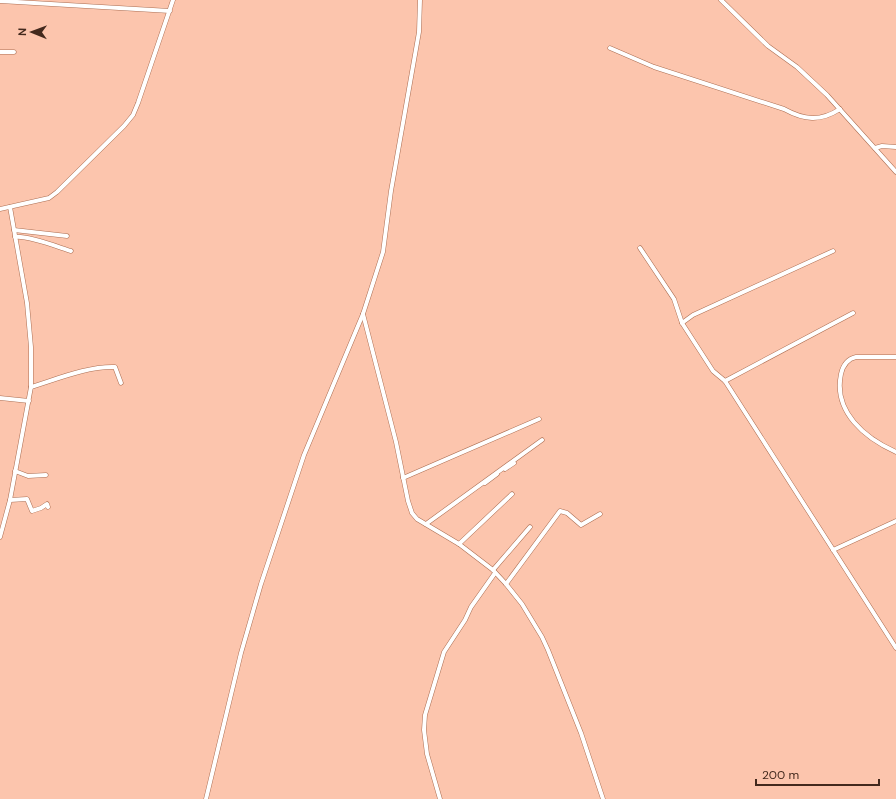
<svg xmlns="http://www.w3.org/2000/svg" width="896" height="799" font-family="'DM Sans',sans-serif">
	<rect width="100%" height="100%" fill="#fcc5ad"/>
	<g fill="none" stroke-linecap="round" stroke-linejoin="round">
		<defs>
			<g id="minor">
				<polyline points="721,0 768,46 797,67 827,95 896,172"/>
				<polyline points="0,1 170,11"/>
				<path d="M610,48L654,67L784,109C804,120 820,122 840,109"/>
				<polyline points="0,52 14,52"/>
				<polyline points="875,148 882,146 896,147"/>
				<polyline points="0,209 49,198 57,192 124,126 133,115 138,103 173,0"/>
				<polyline points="14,230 67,236"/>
				<path d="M15,237C27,235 58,247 71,251"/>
				<polyline points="640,248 674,299 682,323 713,371 725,381 896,648"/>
				<polyline points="363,314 396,442 408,501 412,513 417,519 459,544 493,570 506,584 522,604 542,637 548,650 581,733 603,799"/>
				<polyline points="682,323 693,315 833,251"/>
				<path d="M896,357H856C847,359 843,365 841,374C833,412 865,438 896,452"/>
				<polyline points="725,381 853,313"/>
				<path d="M31,387C57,379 88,366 115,367L121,383"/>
				<polyline points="0,398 29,401"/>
				<polyline points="505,469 514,463"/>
				<polyline points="15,471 28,476 46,475"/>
				<polyline points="403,478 539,419"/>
				<polyline points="485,483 497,474"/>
				<polyline points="10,500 27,499 32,511 41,508 47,504 48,507"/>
				<polyline points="426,524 542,440"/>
				<polyline points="0,537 10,500 31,387 31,347 27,303 10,207"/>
				<polyline points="459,544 512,494"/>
				<polyline points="833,550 896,521"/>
				<polyline points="493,570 530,527"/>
				<polyline points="506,584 560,511 567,513 581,525 600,514"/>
				<polyline points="206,799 241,653 261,584 304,455 363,314 383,252 391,191 419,32 420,0"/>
				<polyline points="440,799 427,754 424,730 425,715 444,652 465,620 471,607 495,573"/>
			</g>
		</defs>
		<use href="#minor" stroke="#ac6e52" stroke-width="5"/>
		<use href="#minor" stroke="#fff" stroke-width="4"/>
	</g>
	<g transform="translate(32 32) rotate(271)" stroke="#fcc5ad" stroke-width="3" paint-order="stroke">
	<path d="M0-3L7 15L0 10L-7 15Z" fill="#43291d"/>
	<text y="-6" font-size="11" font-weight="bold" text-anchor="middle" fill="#43291d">N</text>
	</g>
	<path d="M756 779v6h123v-6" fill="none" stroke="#43291d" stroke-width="2"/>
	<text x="762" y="779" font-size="12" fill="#43291d" stroke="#fcc5ad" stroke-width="3" paint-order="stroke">200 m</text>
</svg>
